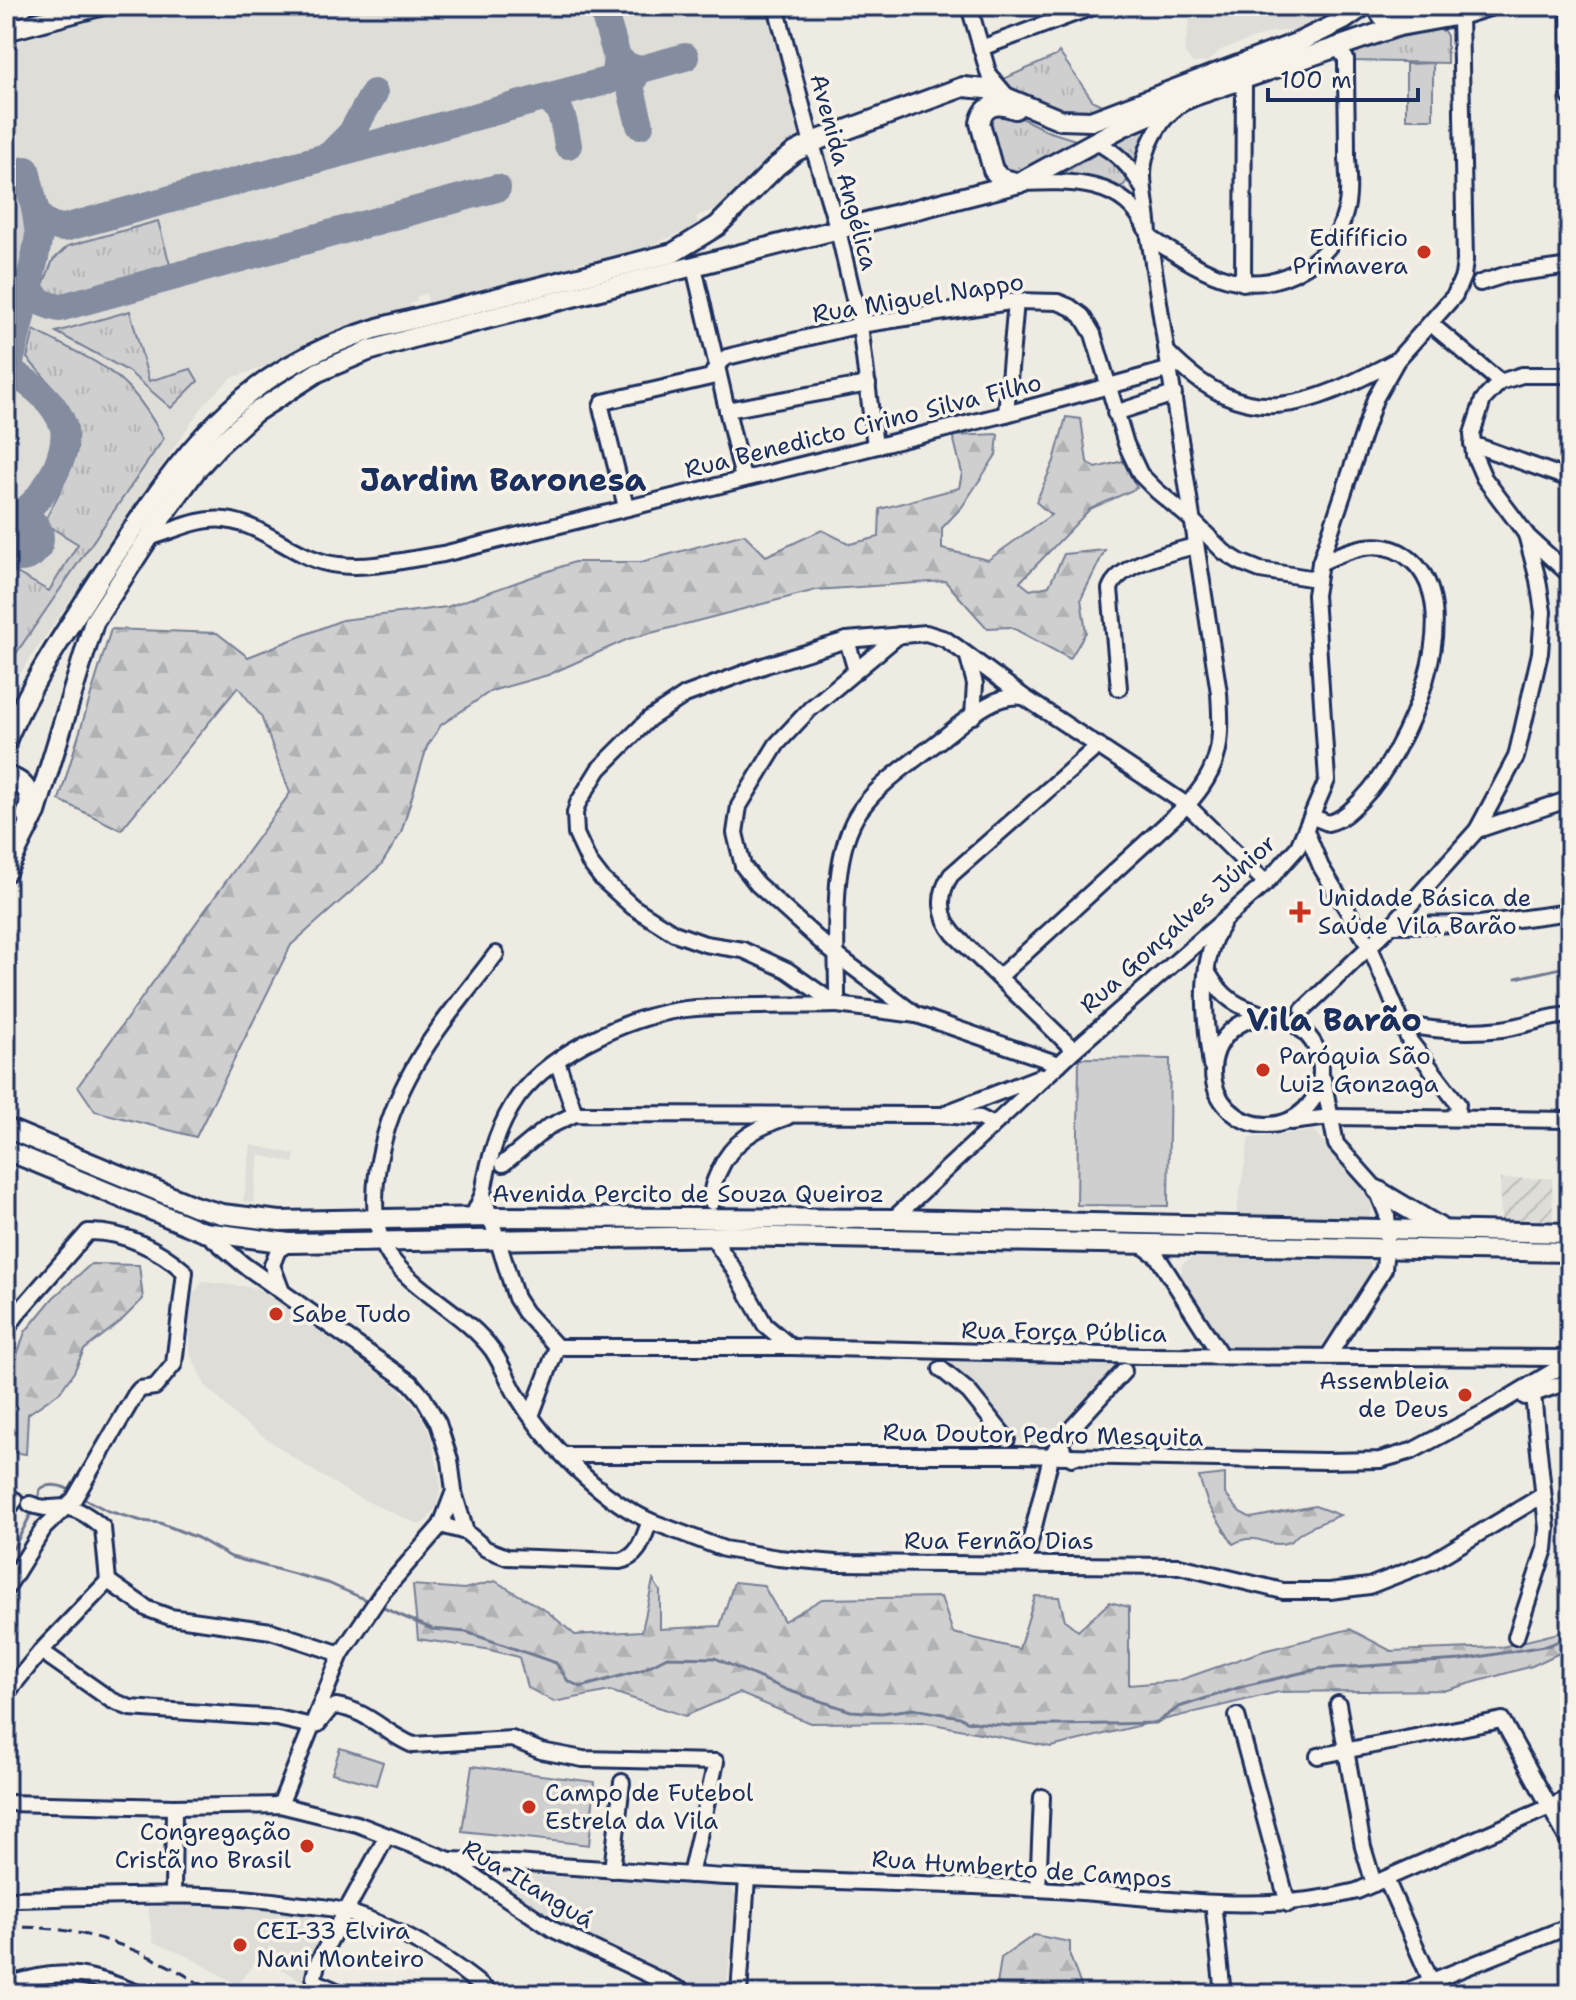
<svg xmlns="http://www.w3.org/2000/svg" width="1576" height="2000" font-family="'Shantell Sans',sans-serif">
	<defs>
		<pattern id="industrial-furrows" width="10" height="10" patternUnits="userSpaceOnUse" patternTransform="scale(2)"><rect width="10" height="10" fill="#deddd8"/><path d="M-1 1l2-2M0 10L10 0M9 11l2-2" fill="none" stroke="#bebebc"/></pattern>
		<pattern id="grass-tufts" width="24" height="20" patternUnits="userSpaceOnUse" patternTransform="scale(2)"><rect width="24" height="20" fill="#cfcfcf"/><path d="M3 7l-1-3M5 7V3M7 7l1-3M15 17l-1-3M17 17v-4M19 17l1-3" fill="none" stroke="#b1b2b4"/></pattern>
		<pattern id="forest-firs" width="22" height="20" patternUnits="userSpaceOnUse" patternTransform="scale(2)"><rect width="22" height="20" fill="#cfcfcf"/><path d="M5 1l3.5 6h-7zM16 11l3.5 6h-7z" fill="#b1b2b4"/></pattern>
	</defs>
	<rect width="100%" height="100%" fill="#eeebe2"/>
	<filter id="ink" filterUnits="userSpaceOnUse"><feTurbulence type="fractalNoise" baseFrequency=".0125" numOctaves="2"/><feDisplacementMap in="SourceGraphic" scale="16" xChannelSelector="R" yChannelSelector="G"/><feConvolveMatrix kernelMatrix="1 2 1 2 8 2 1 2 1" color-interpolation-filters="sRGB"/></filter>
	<g filter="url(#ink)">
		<g fill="#deddd8">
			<polygon points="144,6 767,6 800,136 781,147 723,207 697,216 697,225 646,248 646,251 635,250 636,258 587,270 585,261 576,263 577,268 430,307 426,293 416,297 417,301 410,304 411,310 354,327 327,338 278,362 231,378 207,401 193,420 6,694 6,45"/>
			<polygon points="1185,6 1346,6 1302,30 1272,32 1221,50 1207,62 1192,63 1184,52 1190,19"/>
			<polygon points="1314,1131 1373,1202 1369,1221 1236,1215 1249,1138"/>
			<polygon points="251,1145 295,1154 293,1163 259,1155 253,1203 243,1202"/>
			<polygon points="1193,1257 1361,1257 1368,1259 1373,1271 1319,1349 1233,1349 1223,1346 1218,1339 1181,1278 1182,1264"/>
			<polygon points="203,1282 257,1288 396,1386 412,1403 424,1421 432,1440 441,1485 437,1505 428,1519 420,1525 353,1495 307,1467 240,1420 205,1385 189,1351 189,1317 193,1294"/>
			<polygon points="946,1361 1117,1364 1119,1367 1047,1444 1038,1447 1027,1446 1013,1433 972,1385 946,1364"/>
			<polygon points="510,1875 721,1883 731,1887 736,1896 726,1994 716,1994 564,1925 506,1887"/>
			<polygon points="204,1905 283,1908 309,1915 321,1924 323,1935 304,1973 304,1982 259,1956 238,1985 189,1957 153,1942 148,1907"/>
		</g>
		<polygon fill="url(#industrial-furrows)" points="1552,1178 1553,1222 1501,1223 1500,1179"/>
		<g fill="url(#grass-tufts)" stroke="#757f96" stroke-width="2">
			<polygon points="1437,29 1444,31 1447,36 1447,63 1353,61 1353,54 1357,47"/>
			<path d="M1059,52L1093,101L1102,105C1071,126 1026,102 1001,80L1056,56Z"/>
			<path d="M1004,109L1047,131L1082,142L1019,175H1011C996,160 994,139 989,119L993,112Z"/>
			<polygon points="1152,123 1143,144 1143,159 1124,185 1118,188 1106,186 1059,175"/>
			<polygon points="17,182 30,239 28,258 15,306 6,301 6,184"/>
			<polygon points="158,221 172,272 55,303 46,296 42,287 53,260 68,246"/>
			<polygon points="130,311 149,381 191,369 198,381 171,408 128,371 56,332"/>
			<path d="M34,330C64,347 103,361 127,386C142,401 153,420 164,438L6,668V567L49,591L78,544L44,523C52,505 76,465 77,448C80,411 50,384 27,358Z"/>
		</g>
		<g fill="url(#forest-firs)" stroke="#757f96" stroke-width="2">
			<polygon points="1066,417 1081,419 1087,462 1096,468 1123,461 1137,488 1090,509 1020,582 1030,590 1049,586 1064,554 1105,550 1081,599 1086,632 1070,659 1011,627 987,628 945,581 816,590 628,639 548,675 491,691 441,725 427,747 401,833 381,865 291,945 196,1137 95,1111 78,1086 290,793 261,716 238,687 121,830 59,800 111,629 217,633 248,657 342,620 447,607 574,562 641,562 744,534 766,556 822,530 850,544 879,537 880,509 959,488 962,473 953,436 998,434 996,455 962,507 942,528 942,549 988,560 1051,515 1036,502 1054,461"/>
			<polygon points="91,1264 139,1265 143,1299 120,1322 84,1350 74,1372 60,1392 28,1414 26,1454 6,1451 6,1376 14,1364 25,1332 53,1298"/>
			<path d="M1225,1474V1494L1240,1512L1251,1518L1315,1506L1340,1515C1327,1521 1310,1526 1299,1534C1292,1539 1296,1539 1289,1542C1266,1550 1260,1530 1233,1544L1208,1504L1199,1477Z"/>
			<polygon points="653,1580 660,1591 660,1629 720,1626 734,1582 763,1585 784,1621 822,1599 941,1597 953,1633 1019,1649 1035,1596 1059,1597 1065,1620 1078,1631 1110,1602 1129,1607 1129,1685 1177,1681 1263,1651 1350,1629 1391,1651 1502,1647 1570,1630 1570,1648 1532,1666 1447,1690 1278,1692 1051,1747 923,1722 810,1723 739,1693 685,1716 610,1691 554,1702 527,1687 519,1657 486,1649 418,1639 413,1585 464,1589 495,1581 548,1612 575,1635 642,1631"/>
			<polygon points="1034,1935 1070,1942 1070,1956 1084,1994 1045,1994 1023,1986 997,1985 1001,1958"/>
		</g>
		<g fill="#cfcfcf" stroke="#757f96" stroke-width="2">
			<polygon points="1433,63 1433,119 1406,119 1406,64"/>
			<polygon points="1079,1058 1170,1059 1168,1206 1077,1205"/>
			<polygon points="340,1748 383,1762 376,1785 332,1773"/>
			<polygon points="472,1766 595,1782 589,1845 462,1831"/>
		</g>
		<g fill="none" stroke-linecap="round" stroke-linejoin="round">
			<g stroke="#6e7992" stroke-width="3">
				<polyline points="1516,978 1570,966"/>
				<polyline points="81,1497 108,1511 142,1521 160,1523 198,1538 231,1557 328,1583 369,1601"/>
				<path d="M38,1500L40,1489C50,1483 62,1485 71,1491"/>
				<polyline points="6,1555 14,1547 33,1510"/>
				<polyline points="379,1606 432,1629 466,1632 556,1663 568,1681 581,1687 642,1670 667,1657 715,1658 787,1690 851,1711 881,1713 914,1709 960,1717 966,1721 981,1723 1012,1726 1156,1723 1179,1707 1244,1686 1318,1669 1461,1660 1550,1645 1570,1635"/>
			</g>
			<g stroke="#848da0" stroke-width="28">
				<polyline points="602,6 617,57"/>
				<polyline points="638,70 685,57"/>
				<path d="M544,99C564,104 564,127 568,145"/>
				<polyline points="330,155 351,134 374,93"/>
				<polyline points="26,170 36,213"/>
				<path d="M29,284C34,301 43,304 59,308L497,188"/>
				<path d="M6,369C28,381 54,400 63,425C72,453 36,517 6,519"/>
				<path d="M6,379L35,258L39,235L36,213C44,223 51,227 64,228L610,80L615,73L617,57L624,64L638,70L630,86L640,125"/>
			</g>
			<polyline stroke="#848da0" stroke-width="68" points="6,530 20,538"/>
			<defs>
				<g id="minor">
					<polyline points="776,6 812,144 838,230 860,325 875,446"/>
					<polyline points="969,6 989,75 1006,95"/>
					<polyline points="1569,6 1570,97"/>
					<polyline points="981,48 1095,6"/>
					<path d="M1096,142C1116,152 1132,168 1142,187"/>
					<path d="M1022,183C1069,181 1125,179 1146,229"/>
					<path d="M1149,237C1201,270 1247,304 1306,266C1327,253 1339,237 1345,213C1350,196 1348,176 1347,158C1347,125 1346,92 1346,59L1337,46"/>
					<polyline points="694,267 743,479"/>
					<polyline points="1243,283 1244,78"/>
					<polyline points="1480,283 1505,275 1570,266"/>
					<polyline points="1431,324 1500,382"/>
					<path d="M1168,353C1248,435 1308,407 1397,360"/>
					<polyline points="727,410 868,384"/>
					<polyline points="1115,413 1174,394"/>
					<polyline points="1006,414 1016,301"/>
					<polyline points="1472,444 1570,479"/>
					<polyline points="626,507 601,407 603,402 711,377 717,365 727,357 860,325 1016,301 1058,302 1070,307 1082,316 1093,334 1126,444 1140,474 1157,491 1192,520 1224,552 1240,562 1260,570 1316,579"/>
					<polyline points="1526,535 1570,575"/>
					<path d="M148,538C174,531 198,517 225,520C265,524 298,562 339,565C373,569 409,559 443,554L1006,414L1171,369"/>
					<polyline points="899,635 810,709 777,744 739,806 735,833 743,866 757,884 830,950 916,1015"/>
					<polyline points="847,640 856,671"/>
					<polyline points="968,657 975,684 973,716"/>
					<path d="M1119,688L1110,589C1118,564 1172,552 1195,546"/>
					<path d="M1313,817L1328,823C1342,820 1352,809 1362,799C1406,754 1470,610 1411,560C1383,535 1350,549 1320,563"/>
					<polyline points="1477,830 1570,799"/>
					<polyline points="1306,831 1321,867 1370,947 1409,1040 1458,1104 1457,1112 1451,1118"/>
					<polyline points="1392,925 1480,924 1570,912"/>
					<path d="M496,954C466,994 431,1033 408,1078C383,1126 356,1215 394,1262C422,1296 467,1315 493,1351C502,1365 508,1380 516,1394C546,1444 598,1497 650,1521"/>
					<path d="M1208,973C1223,999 1238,1007 1266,1015"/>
					<path d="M999,977L1187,805C1222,767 1222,742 1219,693L1149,237C1149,216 1143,195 1143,175C1143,149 1159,119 1180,105"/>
					<polyline points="1303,1010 1392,925 1477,830 1516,757 1540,653 1543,612 1538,580 1526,534 1484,478 1474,455 1472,434 1483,400 1500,382 1522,375 1570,375"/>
					<circle cx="1267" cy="1071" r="54"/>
					<path d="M1402,1024C1435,1031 1469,1033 1502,1029C1525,1026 1547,1016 1570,1015"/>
					<path d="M1074,1050L954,934C939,916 938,894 951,875L1099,745"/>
					<polyline points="557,1061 575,1114"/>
					<polyline points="1059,1064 917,1015 837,1005 787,970 743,950 705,944 674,933 633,907 602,879 589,862 576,834 575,813 578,803 599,769 649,719 685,695 766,665 847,640 926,633 945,639 958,648 1024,697 1187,805 1266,883"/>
					<path d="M1211,1065C1205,1024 1197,962 1222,925"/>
					<polyline points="1323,1079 1336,1144 1377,1190 1387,1215 1388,1227 1384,1269 1329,1355"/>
					<polyline points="948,1112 1041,1076"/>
					<polyline points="1291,1122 1330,1117 1570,1120"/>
					<polyline points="503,1164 548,1127 575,1114 941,1115 980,1118 988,1122 990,1129"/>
					<path d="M483,1194C488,1161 498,1125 518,1097C553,1050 638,1012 696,1008C743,1005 790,1006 837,1005C838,949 827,855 861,809C882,780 917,759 944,737C966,720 993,693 1023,697"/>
					<path d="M712,1202C710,1190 714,1182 719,1171C732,1141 757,1127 787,1117"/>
					<polyline points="472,1218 483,1194 516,1298 525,1312 557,1347"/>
					<polyline points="893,1219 1074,1050 1266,883 1298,847 1327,780 1315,595 1320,563 1375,399 1397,360 1455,295 1463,276 1465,261 1460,15"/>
					<polyline points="205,1232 244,1265 411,1383 423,1397 438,1423 450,1460 454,1491 441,1525 382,1593 341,1654 280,1805"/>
					<polyline points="712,1237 735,1271 765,1325 790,1346"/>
					<polyline points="1143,1246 1157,1256 1221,1356"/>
					<polyline points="281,1289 272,1265 278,1250 289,1243"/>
					<path d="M6,1330L21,1309L88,1232C123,1231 159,1249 185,1272L174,1364L155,1387L140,1389L135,1395L74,1499L44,1528L6,1589"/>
					<polyline points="557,1347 792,1347 1142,1356 1570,1358"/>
					<polyline points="941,1369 969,1392 1007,1439"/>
					<polyline points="1525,1397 1570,1381"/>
					<polyline points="531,1416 557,1347"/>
					<polyline points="1060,1441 1124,1371"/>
					<polyline points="564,1455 1017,1455 1325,1461 1380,1460 1412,1451 1485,1412 1570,1361"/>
					<path d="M30,1504C50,1512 53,1505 69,1508C82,1510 94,1520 103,1528L108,1581"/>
					<polyline points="6,1512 15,1500"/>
					<polyline points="441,1525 466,1532 455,1496"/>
					<path d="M466,1532L486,1549L507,1557L620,1561C640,1557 643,1538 650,1521L724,1549L778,1558L836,1563L1179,1566L1283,1591H1330L1369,1586L1433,1561L1543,1495"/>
					<polyline points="1025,1563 1051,1457 1060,1441 1064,1453 1072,1458"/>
					<polyline points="1516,1637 1545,1549 1547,1528 1533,1395"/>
					<path d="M41,1651L111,1700L130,1708L277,1718L312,1726L318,1724L330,1709L336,1706C369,1711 384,1733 413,1745L512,1739L541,1751L583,1759L716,1762L690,1875"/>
					<polyline points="6,1694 41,1651 108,1581 148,1609 170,1617 271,1631 341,1654"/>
					<polyline points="1338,1704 1363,1847 1374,1884"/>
					<polyline points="1237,1716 1288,1904"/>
					<polyline points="1318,1756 1502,1720 1570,1844"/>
					<polyline points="6,1803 174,1807 280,1805 357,1824 450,1860 554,1930 689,1994"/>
					<path d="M450,1860C549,1863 648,1874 747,1878C844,1881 941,1884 1038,1889C1144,1894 1252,1918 1357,1891L1570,1798"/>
					<polyline points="612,1870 622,1782"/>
					<polyline points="1386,1879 1431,1981"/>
					<polyline points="1038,1889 1042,1797"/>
					<polyline points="173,1894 174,1807"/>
					<path d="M6,1899C102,1898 198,1889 294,1904C311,1906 331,1907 348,1912C399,1928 451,1959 491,1994"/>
					<polyline points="1216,1904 1214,1911 1223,1994"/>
					<polyline points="316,1982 343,1994"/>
					<path d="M6,1986C60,1966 89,1973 140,1994"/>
					<polyline points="321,1994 314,1977 317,1964 387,1836"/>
					<polyline points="739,1994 747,1878"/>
					<polyline points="1399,1994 1570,1926"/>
				</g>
				<g id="major">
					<path d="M1378,6C1382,21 1391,25 1405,24"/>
					<polyline points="6,10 24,6"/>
					<polyline points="6,31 100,6"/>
					<path d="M1015,109C999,103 984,103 980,123L993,170L1000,178L1019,183"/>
					<path d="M6,741C31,682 66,631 100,578C180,458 232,373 378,328L673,253L717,226L777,166L795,152L821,139L963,87L986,89L1061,120L1091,121L1299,42L1344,20L1364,6"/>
					<path d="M6,776C26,781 35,796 26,815"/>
					<polyline points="6,872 36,812 94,622 162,517 197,469 219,445 254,413 318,372 368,351 420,336 1019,183 1122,127 1194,96 1399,26 1460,15 1489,6"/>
					<polyline points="6,1128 194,1206 222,1214 280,1221 490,1217 893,1219 1570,1233"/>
					<polyline points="6,1150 204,1232 289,1243 731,1236 1570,1252"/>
					<polyline points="1377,1190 1439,1227"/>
				</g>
			</defs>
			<use href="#minor" stroke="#1b2f5e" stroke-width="20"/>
			<use href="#major" stroke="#1b2f5e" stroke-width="24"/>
			<use href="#minor" stroke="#f7f3e8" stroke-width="14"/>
			<use href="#major" stroke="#f7f3e8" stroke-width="18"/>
			<path stroke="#1b2f5e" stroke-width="3" stroke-dasharray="12 6" stroke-linecap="butt" d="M6,1928C79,1922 156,1953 215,1994"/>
		</g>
	</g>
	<g fill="#c8321e" stroke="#f7f3e8" stroke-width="3">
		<circle cx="1424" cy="252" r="8"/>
		<path d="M1296 900h8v8h8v8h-8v8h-8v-8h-8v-8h8z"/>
		<circle cx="1263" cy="1070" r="8"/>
		<circle cx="276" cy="1314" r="8"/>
		<circle cx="1465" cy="1395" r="8"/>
		<circle cx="529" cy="1807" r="8"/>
		<circle cx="307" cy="1846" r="8"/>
		<circle cx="240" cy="1945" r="8"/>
	</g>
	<g text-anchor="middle" stroke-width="7" stroke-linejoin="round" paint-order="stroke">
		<g font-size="24" fill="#1b2f5e" stroke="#f7f3e8">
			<text transform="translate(844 172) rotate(75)" y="8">Avenida Angélica</text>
			<text transform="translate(918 298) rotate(-9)" y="8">Rua Miguel Nappo</text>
			<text transform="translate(863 426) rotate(-14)" y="8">Rua Benedicto Cirino Silva Filho</text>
			<text transform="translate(1178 924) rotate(-42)" y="8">Rua Gonçalves Júnior</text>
			<text x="688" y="1202">Avenida Percito de Souza Queiroz</text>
			<text transform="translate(1064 1332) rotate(1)" y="8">Rua Força Pública</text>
			<text transform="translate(1043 1435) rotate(1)" y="8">Rua Doutor Pedro Mesquita</text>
			<text x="999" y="1549">Rua Fernão Dias</text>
			<text transform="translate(1022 1869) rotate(4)" y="8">Rua Humberto de Campos</text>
			<text transform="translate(528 1884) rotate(31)" y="8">Rua Itanguá</text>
		</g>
		<g font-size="24" fill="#1b2f5e" stroke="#f7f3e8" text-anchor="start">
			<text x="1408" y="246" text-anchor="end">Edifíficio<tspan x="1408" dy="28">Primavera</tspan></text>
			<text x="1318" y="906">Unidade Básica de<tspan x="1318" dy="28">Saúde Vila Barão</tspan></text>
			<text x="1279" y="1064">Paróquia São<tspan x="1279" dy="28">Luiz Gonzaga</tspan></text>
			<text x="292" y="1322">Sabe Tudo</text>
			<text x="1449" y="1389" text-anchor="end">Assembleia<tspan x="1449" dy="28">de Deus</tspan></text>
			<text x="545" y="1801">Campo de Futebol<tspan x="545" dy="28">Estrela da Vila</tspan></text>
			<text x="291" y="1840" text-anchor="end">Congregação<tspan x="291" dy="28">Cristã no Brasil</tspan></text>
			<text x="256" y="1939">CEI-33 Elvira<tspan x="256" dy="28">Nani Monteiro</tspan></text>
		</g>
		<g font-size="32" font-weight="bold" fill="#1b2f5e" stroke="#f7f3e8">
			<text x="503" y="491">Jardim Baronesa</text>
			<text x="1334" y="1031">Vila Barão</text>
		</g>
	</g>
	<rect width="1576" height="2000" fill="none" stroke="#f7f3e8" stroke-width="32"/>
	<rect x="16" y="16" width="1544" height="1968" fill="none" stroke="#1b2f5e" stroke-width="3" filter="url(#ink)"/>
	<path d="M1268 88v12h150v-12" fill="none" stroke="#1b2f5e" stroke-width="4"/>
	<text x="1280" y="88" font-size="24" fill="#1b2f5e" stroke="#f7f3e8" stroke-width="6" paint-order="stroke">100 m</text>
</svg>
